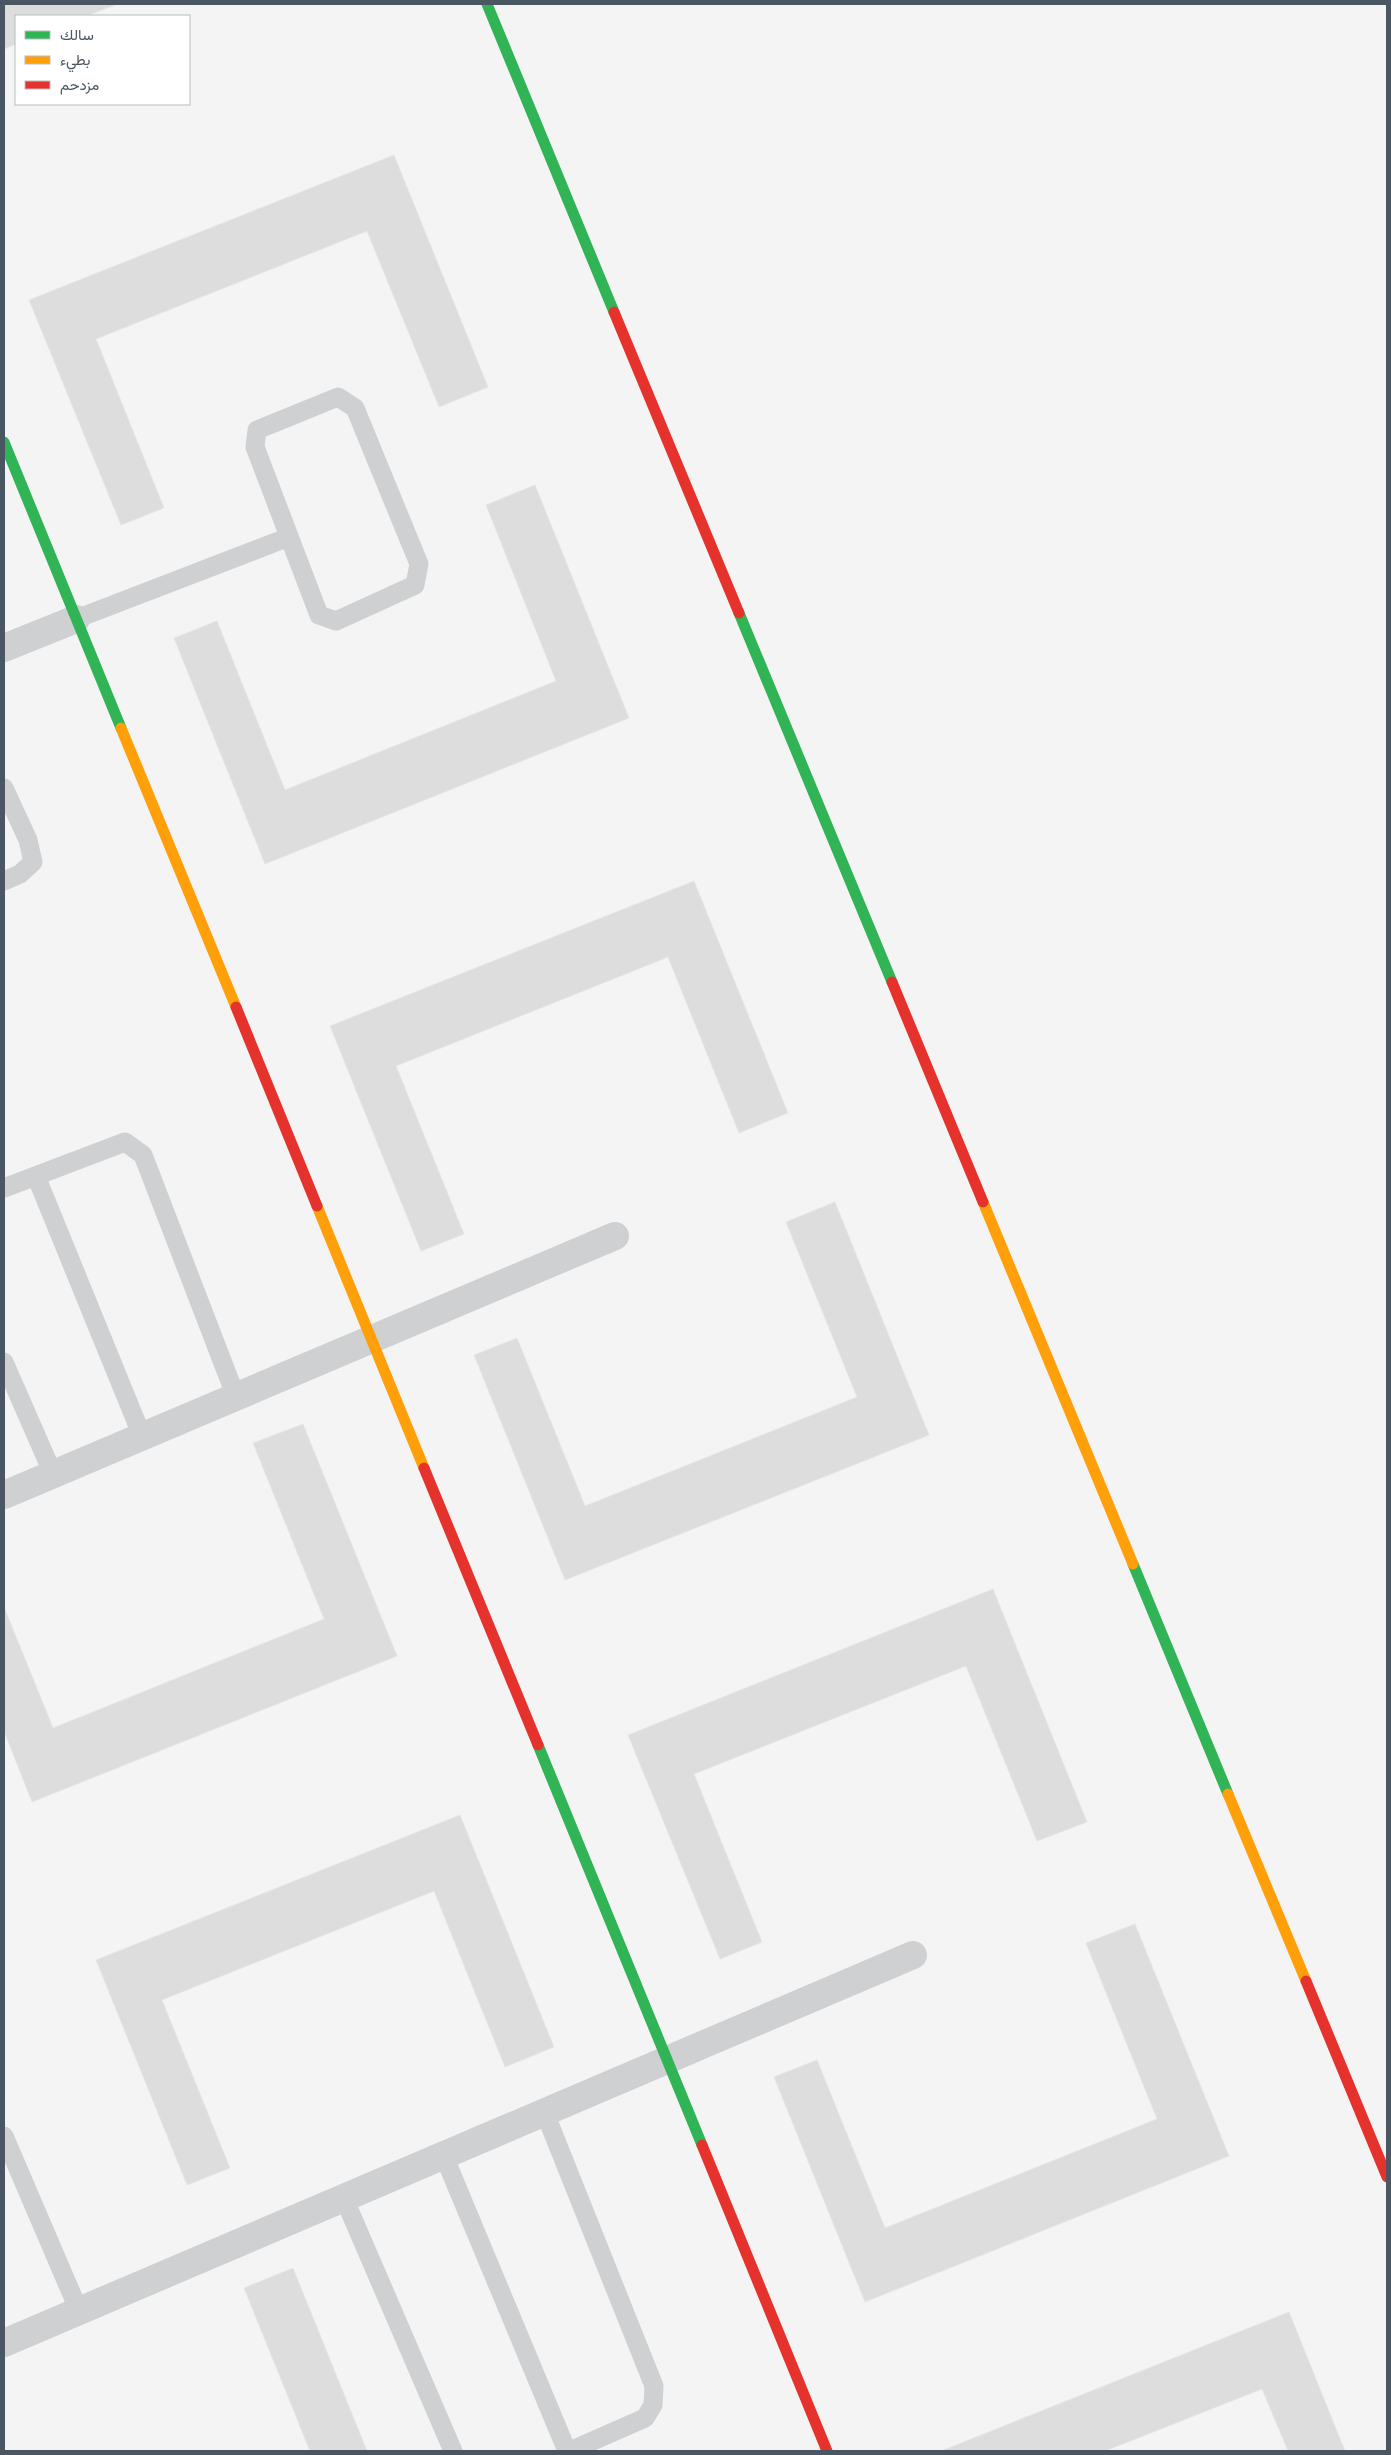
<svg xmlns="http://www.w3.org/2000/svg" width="1391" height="2455" font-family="'Fira Sans Condensed',Vazirmatn,sans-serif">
	<rect width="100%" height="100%" fill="#f4f4f4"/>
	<g fill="#ddddde" stroke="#e5e6e7">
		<polygon points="4,4 118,4 86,16 16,16 16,44 4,49"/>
		<polygon points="394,155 488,387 439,407 367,231 96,339 164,508 121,525 29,300"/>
		<polygon points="535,485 629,718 265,864 174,638 217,621 285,790 556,681 486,505"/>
		<polygon points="694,881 788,1113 739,1133 668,957 396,1066 464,1234 421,1251 330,1026"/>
		<polygon points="835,1202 929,1435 565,1580 474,1355 517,1338 585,1506 857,1397 786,1222"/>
		<polygon points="303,1424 397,1656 32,1802 4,1731 4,1607 53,1728 324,1619 253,1443"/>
		<polygon points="993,1589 1087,1822 1037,1841 966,1666 694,1774 762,1942 720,1959 628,1735"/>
		<polygon points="460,1815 554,2047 505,2067 434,1891 162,2000 230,2168 187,2185 96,1960"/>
		<polygon points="1135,1924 1229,2156 865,2302 774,2077 817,2060 885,2228 1157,2119 1086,1943"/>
		<polygon points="293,2268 367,2451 310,2451 244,2288"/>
		<polygon points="1289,2312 1345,2451 1288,2451 1262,2389 1105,2451 941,2451"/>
	</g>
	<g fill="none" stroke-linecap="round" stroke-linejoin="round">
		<g stroke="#ced0d2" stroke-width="19">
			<polygon points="338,397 355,408 419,564 415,585 336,621 319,615 255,447 257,430"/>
			<polyline points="76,619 289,537"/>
			<polyline points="4,788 28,840 33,862 20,874 4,881"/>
			<polyline points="36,1176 142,1436"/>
			<polyline points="4,1188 125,1142 143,1155 236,1397"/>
			<polyline points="4,1362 53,1474"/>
			<polyline points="545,2113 654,2386 653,2405 645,2418 570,2451"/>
			<polyline points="4,2136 79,2311"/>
			<polyline points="444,2156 567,2451"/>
			<polyline points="344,2198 453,2451"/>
		</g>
		<g stroke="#ced0d2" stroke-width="28">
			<polyline points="4,648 76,619"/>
			<polyline points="4,1495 615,1236"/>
			<polyline points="4,2343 913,1955"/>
		</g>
		<g stroke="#30b455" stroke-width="11">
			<polyline points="487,4 614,312"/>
			<polyline points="4,442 121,728"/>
			<polyline points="739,613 892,982"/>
			<polyline points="1133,1564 1228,1794"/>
			<polyline points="538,1745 702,2145"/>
		</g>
		<g stroke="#ff9f0a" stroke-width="11">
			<polyline points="121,728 236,1007"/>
			<polyline points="983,1202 1133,1564"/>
			<polyline points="317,1206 424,1468"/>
			<polyline points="1228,1794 1306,1981"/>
		</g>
		<g stroke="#e5322d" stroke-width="11">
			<polyline points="614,312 739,613"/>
			<polyline points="892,982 983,1202"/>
			<polyline points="236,1007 317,1206"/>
			<polyline points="424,1468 538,1745"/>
			<polyline points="1306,1981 1387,2177"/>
			<polyline points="702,2145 827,2451"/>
		</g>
	</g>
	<rect width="1391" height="2455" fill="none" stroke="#4a5661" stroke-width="10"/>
	<rect x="15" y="15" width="175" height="90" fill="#ffffff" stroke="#b7bbc0"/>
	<rect x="25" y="31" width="25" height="8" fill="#30b455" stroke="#b7bbc0"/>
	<text x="60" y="40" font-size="15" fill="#4a5661">سالك</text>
	<rect x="25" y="56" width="25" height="8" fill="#ff9f0a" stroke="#b7bbc0"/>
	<text x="60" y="65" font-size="15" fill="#4a5661">بطيء</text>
	<rect x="25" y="81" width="25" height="8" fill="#e5322d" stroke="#b7bbc0"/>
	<text x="60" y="90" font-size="15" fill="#4a5661">مزدحم</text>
</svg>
